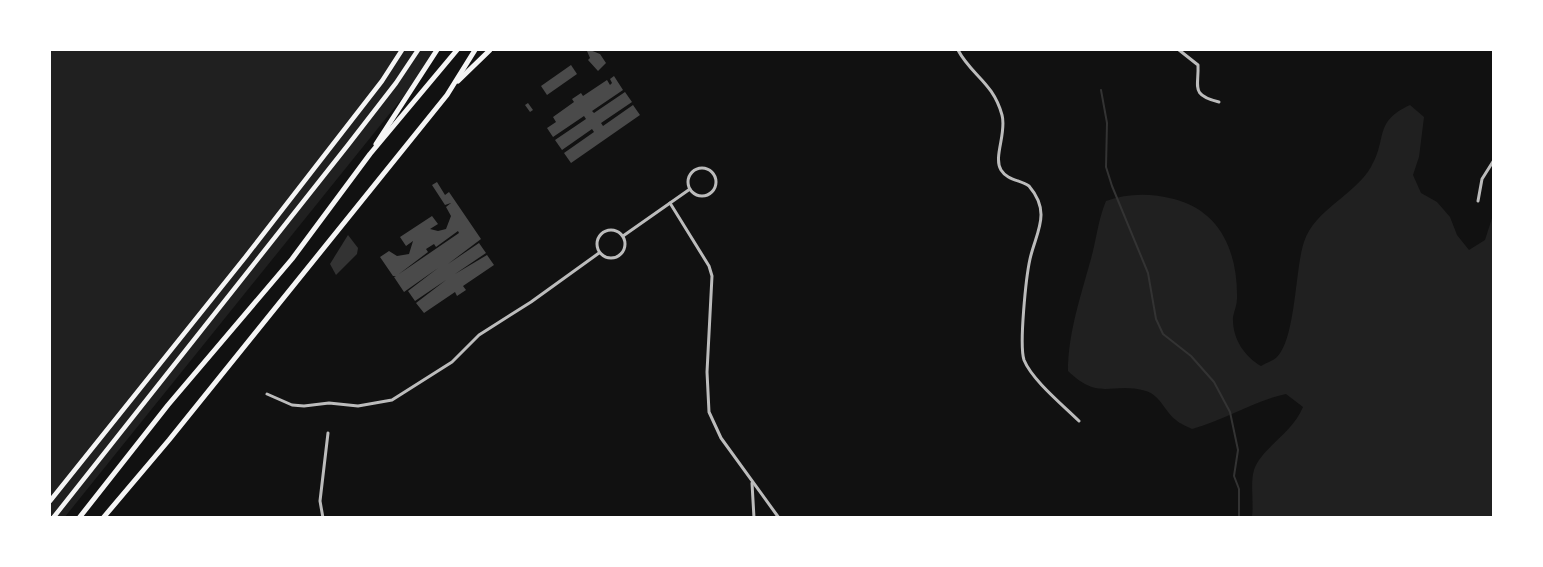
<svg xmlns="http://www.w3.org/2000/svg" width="1543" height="567" font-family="Mulish,sans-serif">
	<rect width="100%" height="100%" fill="#111"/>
	<g fill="#202020">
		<polygon points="50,50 438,50 424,71 64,518 50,517"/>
		<path d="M1410,105L1424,117L1419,157L1413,175L1421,193L1437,202L1450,217L1457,235L1469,250L1485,240L1493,215V517H1252C1254,503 1250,483 1254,470C1262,447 1292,434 1303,407L1286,394C1253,401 1225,420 1192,429C1187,426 1180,424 1176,420C1165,412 1161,396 1146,391C1111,381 1100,402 1068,371C1068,330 1083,290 1093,251C1097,234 1099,218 1106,201C1128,193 1150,193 1174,199C1221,211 1238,253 1237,299C1237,305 1234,311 1233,317C1232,338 1244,356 1261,366C1265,363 1273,361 1277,357C1296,338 1295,268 1304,242C1315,209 1354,196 1371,167C1388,138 1373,122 1410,105Z"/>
	</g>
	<polygon fill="#333" points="348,235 358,248 357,254 336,275 330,264"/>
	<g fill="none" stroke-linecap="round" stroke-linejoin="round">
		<polyline stroke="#333" stroke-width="2" points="1101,90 1107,123 1106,167 1112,186 1148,273 1156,319 1163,334 1191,356 1214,382 1230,412 1238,450 1234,476 1239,489 1239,518"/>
	</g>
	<g fill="#4a4a4a" fill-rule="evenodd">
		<polygon points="590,50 600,54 606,63 598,71 588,60 590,58 587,51"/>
		<polygon points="571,65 577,74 547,95 541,86"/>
		<polygon points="614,76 623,90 592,111 594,113 625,92 632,102 601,123 603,126 633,105 640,115 571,163 564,153 594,132 592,129 562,150 555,140 586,119 584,116 553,137 547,128 556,122 553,117 574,102 572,99 581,93 583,96 607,80 610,85 612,83 610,79"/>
		<polygon points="528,103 533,110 530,112 525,105"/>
		<path d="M437,182L445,195L449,192L481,239L448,264L479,243L486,253L455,274L487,255L494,265L463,286L466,290L457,296L455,292L424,313L416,303L446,280L415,301L408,291L438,268L404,292L394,277L396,276H393L380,257L389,251L397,256L409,254L413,241L406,246L400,237L432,216L438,224L430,229L438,231L446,229L451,216L446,207L451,203L445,205L432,185ZM458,231L459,233L399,274L428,252L426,249L434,244L436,247Z"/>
	</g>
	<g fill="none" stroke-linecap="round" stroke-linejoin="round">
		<g stroke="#bcbcbc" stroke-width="3">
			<path d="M958,50C971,75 993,82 1002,115C1007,133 993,157 1001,170C1007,180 1020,180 1029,186C1052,213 1036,232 1030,259C1026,277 1019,345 1024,360C1032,380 1064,406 1079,421"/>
			<path d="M1179,50L1198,65C1199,87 1190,95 1219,102"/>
			<circle cx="702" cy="182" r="14"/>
			<polyline points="1478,201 1482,179 1494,160"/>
			<polyline points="670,203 709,266 712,276 707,372 709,412 721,438 779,518"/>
			<circle cx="611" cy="244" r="14"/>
			<polyline points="623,236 690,189"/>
			<polyline points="267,394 292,405 304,406 329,403 358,406 392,400 452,362 479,335 531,302 599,253"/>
			<polyline points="752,483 754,518"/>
			<polyline points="323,518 320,501 328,433"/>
		</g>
		<g stroke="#f5f5f5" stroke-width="4.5">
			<polyline points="50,501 247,255 382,81 402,50"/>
			<polyline points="53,518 348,145 396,83 418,50"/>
		</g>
		<g stroke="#f5f5f5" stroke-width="5">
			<polyline points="458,81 490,50"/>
			<polyline points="376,144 437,50"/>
			<polyline points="79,518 168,405 292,259 370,154 457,50"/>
			<polyline points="103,518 169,440 447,95 475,50"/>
		</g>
	</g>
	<rect width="1543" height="567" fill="none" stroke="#ffffff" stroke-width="102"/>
</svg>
